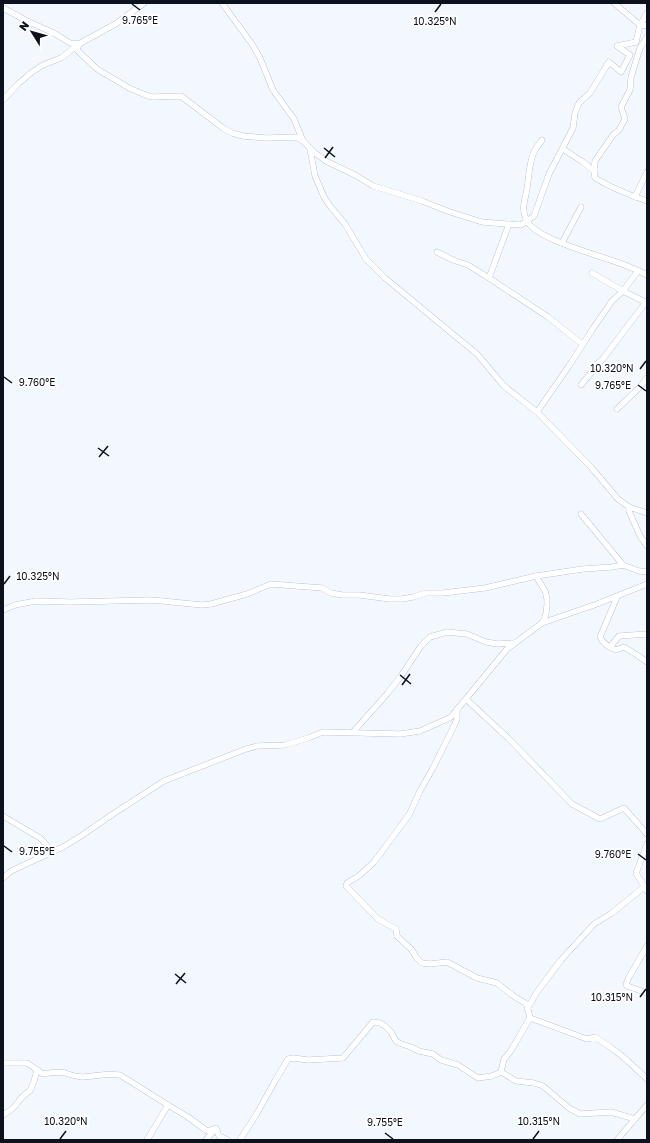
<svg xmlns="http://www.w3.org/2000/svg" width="650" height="1143" font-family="'Golos Text',sans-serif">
	<rect width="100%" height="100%" fill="#f3f7fe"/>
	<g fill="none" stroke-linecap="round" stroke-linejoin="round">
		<defs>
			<g id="street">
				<polyline points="222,3 252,44 260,58 273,90 294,119 303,141"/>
				<polyline points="614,3 640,25 647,26"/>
				<polyline points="3,8 29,22 54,33 70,43 79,44 77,50 97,69 129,88 148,96 153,97 181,96 223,128 232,133 243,136 266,138 296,137 303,141 315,153 326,161 357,176 373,186 422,201 450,212 482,222 521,225 534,216 549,174 573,128 575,113 579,103 590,93 609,62 621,72 630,55 617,46 636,42 640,25 647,13"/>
				<polyline points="3,100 18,84 32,72 43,65 61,58 79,44 117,23 144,3"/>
				<path d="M542,140C540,143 537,146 535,150C529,160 529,177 527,189C525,202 521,206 526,219C532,236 581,250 598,256C615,261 632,267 647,275"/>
				<polyline points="310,149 315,176 324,197 330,206 345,224 366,259 385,278 477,354 504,386 537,412 591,467 618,499 629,507 647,513"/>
				<path d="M563,149L583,162L594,171L595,178C612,188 629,195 647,201"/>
				<polyline points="594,171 595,161 613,135 619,130 625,119 621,107 630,90 631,77 640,48 647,37"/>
				<polyline points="635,197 647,172"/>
				<polyline points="562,243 581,207"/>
				<polyline points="437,252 453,260 468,265 489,278 548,317 582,344"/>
				<polyline points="592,273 623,291 647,303"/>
				<polyline points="489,278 509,224"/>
				<polyline points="581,385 591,373 598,363 602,360 646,302"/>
				<polyline points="617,409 639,388 647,378"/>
				<polyline points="537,412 569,366 592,330 612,301 623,291 638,271"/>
				<polyline points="629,507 629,511 640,536 647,546"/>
				<polyline points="581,514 623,565"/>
				<path d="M536,576C542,587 548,591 547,605C546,613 547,615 542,623"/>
				<path d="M617,597L600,637C603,644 609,647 616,650L624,647L637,655L647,662"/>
				<polyline points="3,610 15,605 36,601 70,602 152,600 202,605 211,604 247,594 271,584 322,588 331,593 342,595 359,595 390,599 402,599 413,597 426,593 443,593 485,588 536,576 583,569 612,567 623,565 639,571 647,572"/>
				<polyline points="610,647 619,636 647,634"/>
				<polyline points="466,699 508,738 572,804 600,819 624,808 647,834"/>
				<path d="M457,709V719L454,726L433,768L421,789L409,815L374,862L360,875L347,883L346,886L378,919L396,929L397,936L412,950L416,957L422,963L430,964L447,962L477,978L497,983L512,995L525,1003L527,1005L530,1018L587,1039L595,1037C616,1049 630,1063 647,1079"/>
				<polyline points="353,732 387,694 401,676 421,646 430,637 447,632 467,634 486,642 498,644 514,643"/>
				<polyline points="3,816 40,838 53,852"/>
				<polyline points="647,844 636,873 647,891"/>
				<polyline points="3,878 11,871 63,847 81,836 113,814 164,781 246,749 257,746 285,745 308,738 323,732 400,734 420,731 447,719 451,717 507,649 542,623 597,604 647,584"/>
				<polyline points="647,946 629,977 626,984 627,986 647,993"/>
				<polyline points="527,1009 537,992 561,960 594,924 612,913 644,887"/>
				<path d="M3,1063H27L43,1074C50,1073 58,1071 65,1073C71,1075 77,1077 83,1077C96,1076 108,1073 120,1075L168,1105L188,1117L207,1131L216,1128L219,1136L228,1140"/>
				<polyline points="501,1072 504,1059 510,1052 530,1018"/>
				<path d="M3,1115C8,1112 15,1108 18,1102C22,1097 24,1094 30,1091L34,1081L37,1070"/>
				<polyline points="147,1140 168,1105"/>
				<polyline points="206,1140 215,1129"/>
				<polyline points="240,1140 256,1115 275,1081 288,1059 293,1058 308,1060 343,1058 373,1022 380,1023 385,1026 391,1032 396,1041 399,1043 411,1047 419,1051 433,1054 441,1060 458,1065 478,1078 492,1076 501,1072 516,1081 534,1083 543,1086 569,1108 580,1114 611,1112 635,1119"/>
				<polyline points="617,1140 647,1105"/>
			</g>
		</defs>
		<use href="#street" stroke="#98a8c8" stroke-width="6"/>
		<use href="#street" stroke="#fff" stroke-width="5.5"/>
	</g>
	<path fill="none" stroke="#0c121d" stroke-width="1.5" d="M132,4L140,10M435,12L441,4M324,148L335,157M325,158L333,147M640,369L646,361M4,377L12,383M638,385L646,391M98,448L109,456M99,457L108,446M4,584L10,576M400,675L411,684M402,685L410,674M4,846L12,852M638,854L646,860M175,974L186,983M176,984L185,973M640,997L646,989M385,1133L393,1139M60,1139L66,1131M533,1139L539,1131"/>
	<g font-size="10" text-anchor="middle" fill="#0c121d" stroke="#fff" stroke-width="4" stroke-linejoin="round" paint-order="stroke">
		<text x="140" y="24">9.765°E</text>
		<text x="435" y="25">10.325°N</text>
		<text x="612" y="372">10.320°N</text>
		<text x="37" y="386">9.760°E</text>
		<text x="613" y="389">9.765°E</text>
		<text x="38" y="580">10.325°N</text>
		<text x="37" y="855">9.755°E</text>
		<text x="613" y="858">9.760°E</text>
		<text x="612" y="1001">10.315°N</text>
		<text x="66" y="1125">10.320°N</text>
		<text x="539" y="1125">10.315°N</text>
		<text x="385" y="1126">9.755°E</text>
	</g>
	<rect width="650" height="1143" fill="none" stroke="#0c121d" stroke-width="8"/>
	<g transform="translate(32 32) rotate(307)" stroke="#ffffff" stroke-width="3" paint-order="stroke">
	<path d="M0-3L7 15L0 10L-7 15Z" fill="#0c121d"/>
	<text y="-6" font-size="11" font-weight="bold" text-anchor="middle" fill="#0c121d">N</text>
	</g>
</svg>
